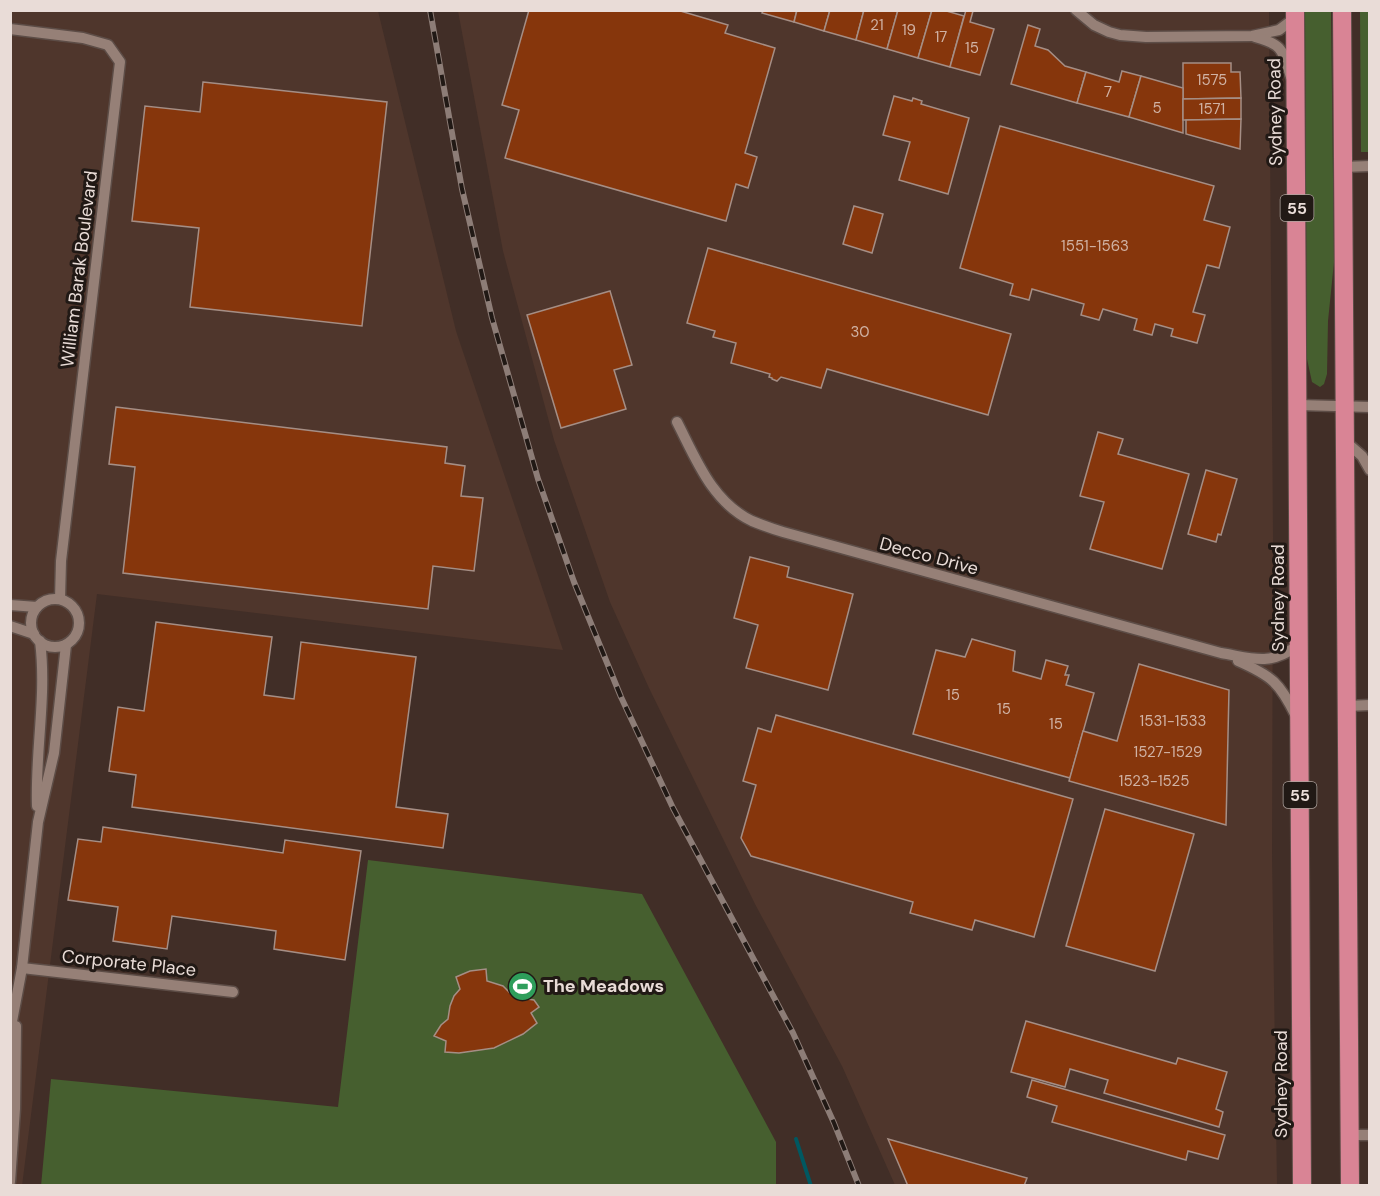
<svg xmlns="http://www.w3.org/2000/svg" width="1380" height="1196" font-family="'DM Sans',sans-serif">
	<rect width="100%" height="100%" fill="#412e27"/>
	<g fill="#4f362c">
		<polygon points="10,11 378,11 456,331 563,650 97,594 22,1186 10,1185"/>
		<polygon points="458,11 1269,11 1273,537 1272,856 1277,1185 895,1185 842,1066 755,904 649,688 610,602 554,440 503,251"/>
	</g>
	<g fill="#465f2f">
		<polygon points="1305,11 1331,11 1334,262 1328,321 1327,374 1324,384 1320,387 1312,382 1307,359"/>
		<polygon points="1360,11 1369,11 1369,152 1361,152"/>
		<polygon points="368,860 642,894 776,1142 776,1185 41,1186 51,1079 338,1107"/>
	</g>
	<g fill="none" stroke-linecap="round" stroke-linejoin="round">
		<polyline stroke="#005861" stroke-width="4" points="796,1139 811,1186"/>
	</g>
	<g fill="#86360c" stroke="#a58e85" stroke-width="1.5">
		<polygon points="529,10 677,10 728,25 725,33 775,48 745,153 757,157 748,188 736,184 726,221 505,158 519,110 502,105"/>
		<polygon points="763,10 797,10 794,22 762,13"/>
		<polygon points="797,10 830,10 824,31 794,22"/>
		<polygon points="830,10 864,10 856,40 824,31"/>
		<polygon points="864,10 898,10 887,49 856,40"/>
		<polygon points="898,10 932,10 918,58 887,49"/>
		<polygon points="932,10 943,10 964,16 950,67 918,58"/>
		<polygon points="966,10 973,11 970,22 994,29 980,75 950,67"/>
		<polygon points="1028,25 1040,29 1035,46 1048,50 1065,66 1086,72 1077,103 1011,84"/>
		<polygon points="1183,63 1231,63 1231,72 1240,72 1241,98 1183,99"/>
		<polygon points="1122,71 1141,76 1129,117 1077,103 1086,72 1119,82"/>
		<polygon points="1141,76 1183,88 1183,133 1129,117"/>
		<polygon points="203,82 387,102 362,326 190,307 199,228 132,221 145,106 200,112"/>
		<polygon points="894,96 912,101 913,98 922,101 921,104 969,118 948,194 899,180 910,142 883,135"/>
		<polygon points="1241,98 1241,119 1183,120 1183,99"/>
		<polygon points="1241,119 1240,149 1186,134 1186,120"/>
		<polygon points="1000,126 1214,186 1204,220 1230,227 1219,268 1207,265 1193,312 1205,315 1197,343 1171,336 1173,329 1155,324 1152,335 1134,330 1137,319 1103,309 1099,320 1081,315 1084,304 1032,289 1029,300 1010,295 1013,284 960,268"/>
		<polygon points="854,206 883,214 872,253 843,244"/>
		<polygon points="708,248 1011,334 988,415 827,369 821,388 781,377 777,381 772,379 772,378 769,377 770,374 731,363 736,343 713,337 715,331 687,323"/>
		<polygon points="610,291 632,365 614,370 626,409 561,428 527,315"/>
		<polygon points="116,407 447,447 445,463 465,466 461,496 483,498 474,571 433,566 428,609 123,573 135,467 109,464"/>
		<polygon points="1098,432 1123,439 1118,454 1189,474 1162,569 1090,549 1104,502 1080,496"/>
		<polygon points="1206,470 1237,479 1221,535 1218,534 1216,542 1188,534"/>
		<polygon points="750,557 789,567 787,577 853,594 828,690 746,668 758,625 734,618"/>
		<polygon points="156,622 272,637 264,695 294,699 301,642 416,657 396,807 448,814 443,848 132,807 136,775 109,771 118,707 144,711"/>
		<polygon points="972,639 1015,651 1013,671 1041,679 1046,660 1068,666 1065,675 1069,675 1066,685 1094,693 1070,778 913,734 936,650 965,657"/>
		<polygon points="1139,664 1229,690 1226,825 1069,781 1083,731 1117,741"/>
		<polygon points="776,715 1073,799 1034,937 975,920 972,930 910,913 913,902 751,856 741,838 756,785 743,781 758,728 771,732"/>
		<polygon points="1105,809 1194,834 1155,971 1066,946"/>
		<polygon points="103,827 283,853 285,840 361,851 345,960 274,949 276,931 172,916 167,949 113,941 118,907 68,900 78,839 101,842"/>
		<polygon points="486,969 487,981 503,986 514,997 534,1000 539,1007 531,1013 537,1023 523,1034 494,1048 459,1053 445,1052 446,1041 434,1036 441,1025 448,1019 450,1006 454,996 460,989 456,977 470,971"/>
		<polygon points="1026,1021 1176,1064 1178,1058 1227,1072 1216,1109 1223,1112 1219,1127 1104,1093 1108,1080 1070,1069 1065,1087 1011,1072"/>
		<polygon points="1032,1080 1225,1135 1218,1159 1188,1151 1186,1160 1052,1122 1057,1106 1027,1097"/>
		<polygon points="888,1139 1027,1178 1024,1186 908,1186"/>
	</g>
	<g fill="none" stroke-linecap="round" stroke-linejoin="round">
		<defs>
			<g id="street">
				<polyline points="1076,10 1094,25 1109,32 1120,35 1146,37 1252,36 1279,30 1295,18"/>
				<polyline points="10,29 83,38 108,45 120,62 61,561 60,599"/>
				<path d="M1255,37C1284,45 1282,50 1291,77"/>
				<polyline points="1343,167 1370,166"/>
				<polyline points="1299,405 1370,407"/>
				<path d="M677,422C696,459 712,502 752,521C762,525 773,529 783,532L1221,653C1256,659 1268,666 1299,645"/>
				<polyline points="1346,442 1362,456 1370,470"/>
				<circle cx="55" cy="623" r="24"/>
				<polyline points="10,605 37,607"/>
				<polyline points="10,626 34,634"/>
				<path d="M1238,661C1272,676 1280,683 1296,716"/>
				<polyline points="1347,706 1370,705"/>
				<path d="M37,806C35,751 47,696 40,641"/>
				<polyline points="22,968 233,992"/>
				<polyline points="10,1032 22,968 38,822 54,753 66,645"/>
				<polyline points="1350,1135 1370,1135"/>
				<polyline points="10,1182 15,1109 16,1026"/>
			</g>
			<g id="highway">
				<polyline points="1295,10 1302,1186"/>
				<polyline points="1342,10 1350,1186"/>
			</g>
		</defs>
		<use href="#street" stroke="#5d4d47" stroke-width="13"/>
		<use href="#highway" stroke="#5d4d47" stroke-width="20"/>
		<use href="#street" stroke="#968077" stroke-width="10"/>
		<use href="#highway" stroke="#d98495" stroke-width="18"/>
		<defs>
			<polyline id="rail" points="430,10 462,189 492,318 538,479 574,582 621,697 673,808 793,1033 834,1123 859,1186"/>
		</defs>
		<use href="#rail" stroke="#8d7d77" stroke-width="6"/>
		<use href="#rail" stroke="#211915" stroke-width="4" stroke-dasharray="11" stroke-linecap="butt"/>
	</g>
	<defs>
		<symbol id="stadium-disc" viewBox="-11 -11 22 22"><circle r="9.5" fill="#2e9e5b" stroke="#211915"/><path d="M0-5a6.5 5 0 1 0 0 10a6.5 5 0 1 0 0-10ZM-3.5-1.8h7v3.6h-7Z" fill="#fff"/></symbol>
	</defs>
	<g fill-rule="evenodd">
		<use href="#stadium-disc" x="506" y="970" width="33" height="33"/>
	</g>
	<g text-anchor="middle" stroke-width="6" stroke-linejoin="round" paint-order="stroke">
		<g font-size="15" fill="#d0b2a4">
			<text x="877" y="30">21</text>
			<text x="909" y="35">19</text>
			<text x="941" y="42">17</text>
			<text x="972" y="53">15</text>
			<text x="1212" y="85">1575</text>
			<text x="1108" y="97">7</text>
			<text x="1157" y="113">5</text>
			<text x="1212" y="114">1571</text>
			<text x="1095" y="251">1551-1563</text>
			<text x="860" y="337">30</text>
			<text x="953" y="700">15</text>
			<text x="1004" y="714">15</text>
			<text x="1173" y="726">1531-1533</text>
			<text x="1056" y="729">15</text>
			<text x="1168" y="757">1527-1529</text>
			<text x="1154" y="786">1523-1525</text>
		</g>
		<g fill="#211915" stroke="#ada29d" stroke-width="1.5">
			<rect x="1280.5" y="195" width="33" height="26" rx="4.5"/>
			<rect x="1283.5" y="782" width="33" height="26" rx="4.5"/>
		</g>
		<g font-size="16" font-weight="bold" fill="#e9dcd7">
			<text x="1297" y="214">55</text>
			<text x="1300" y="801">55</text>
		</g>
		<g font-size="18" fill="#e9dcd7" stroke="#211915">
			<text transform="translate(1275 112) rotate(-91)" y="6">Sydney Road</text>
			<text transform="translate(79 269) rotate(-83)" y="6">William Barak Boulevard</text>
			<text transform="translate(929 556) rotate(15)" y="6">Decco Drive</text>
			<text transform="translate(1278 598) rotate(-90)" y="6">Sydney Road</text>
			<text transform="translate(129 963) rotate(6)" y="6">Corporate Place</text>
			<text transform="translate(1281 1084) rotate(-90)" y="6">Sydney Road</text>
		</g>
		<g font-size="18" font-weight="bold" fill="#e9dcd7" stroke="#211915" text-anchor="start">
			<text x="543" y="992">The Meadows</text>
		</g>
	</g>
	<rect width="1380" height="1196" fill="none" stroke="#e9dcd7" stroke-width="24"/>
</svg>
